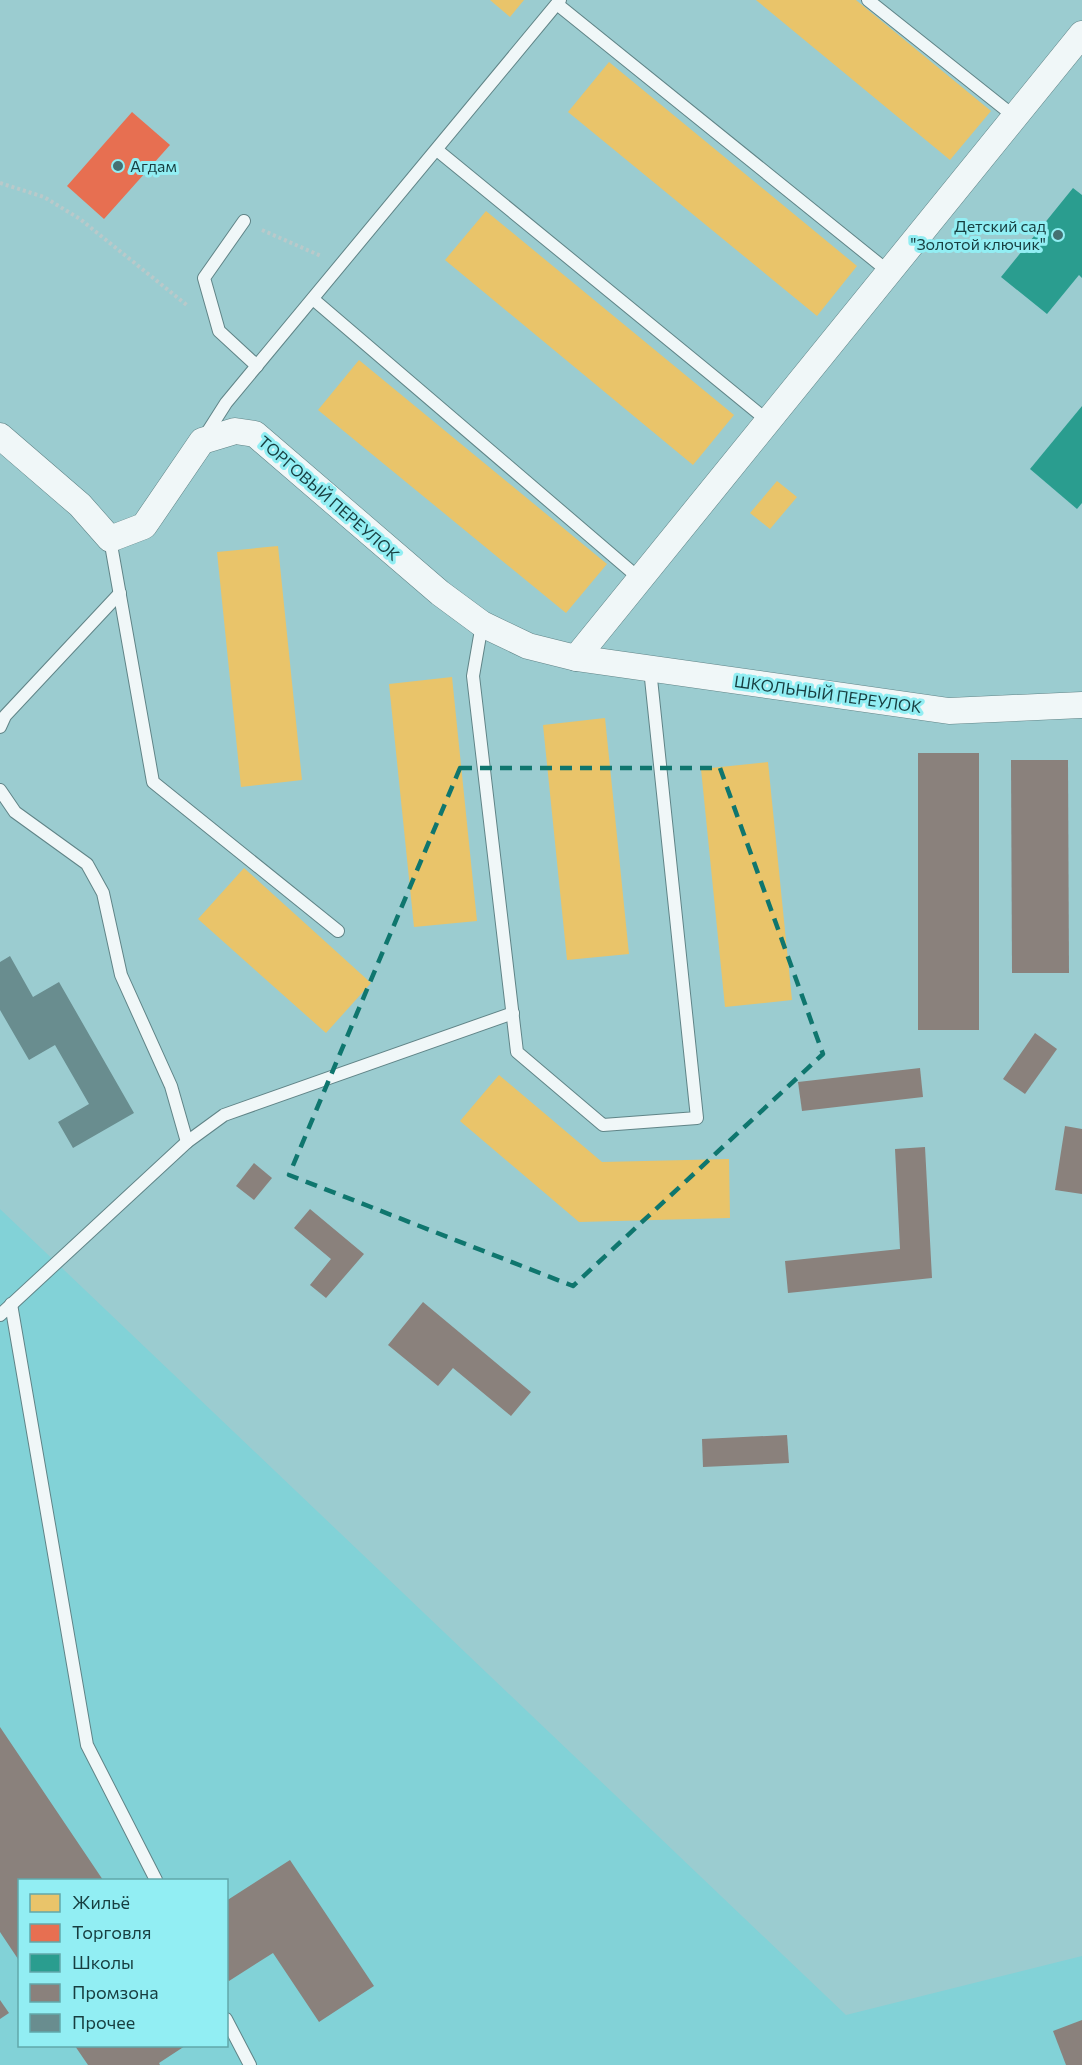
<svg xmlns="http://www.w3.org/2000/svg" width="1082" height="2065" font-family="Commissioner,sans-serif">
	<rect width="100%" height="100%" fill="#9bccd0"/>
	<path fill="#82d2d7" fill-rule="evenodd" d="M0,1209L846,2015L1082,1956V2065H0ZM20,1880H226V2046H20Z"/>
	<g fill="#e9c46a">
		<polygon points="490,0 524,0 510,17"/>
		<polygon points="756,0 856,0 991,111 950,160"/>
		<polygon points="609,62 857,266 817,316 568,112"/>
		<polygon points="486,211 734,415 693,465 445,260"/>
		<polygon points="359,360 607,564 566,613 318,410"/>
		<polygon points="777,481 797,497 770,529 750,513"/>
		<polygon points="278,546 302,780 241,787 217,552"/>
		<polygon points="452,677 477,921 414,927 389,684"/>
		<polygon points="605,718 629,954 567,960 543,725"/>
		<polygon points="768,762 792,1000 725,1007 701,769"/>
		<polygon points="244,868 371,983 326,1033 198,919"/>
		<polygon points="499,1075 602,1162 729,1159 730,1218 579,1222 460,1121"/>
	</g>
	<polygon fill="#e76f51" points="132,112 170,145 104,219 67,186"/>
	<g fill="#2a9d8f">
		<polygon points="1073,188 1082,195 1082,278 1079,275 1047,314 1001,277"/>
		<polygon points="1082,406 1082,503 1077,509 1030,469"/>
	</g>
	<g fill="#8a817c">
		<rect x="918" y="753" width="61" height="277"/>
		<polygon points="1011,760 1068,760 1069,973 1012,973"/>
		<polygon points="1035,1033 1057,1049 1025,1094 1003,1079"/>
		<polygon points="920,1068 923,1097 802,1111 798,1082"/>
		<polygon points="1065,1126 1082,1129 1082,1194 1055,1190"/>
		<polygon points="925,1147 932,1278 788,1293 785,1261 900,1249 895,1149"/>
		<polygon points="254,1163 272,1178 254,1200 236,1186"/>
		<polygon points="310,1209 364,1254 326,1298 310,1285 331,1259 294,1228"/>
		<polygon points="423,1302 531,1392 511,1416 453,1368 438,1386 388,1345"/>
		<polygon points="787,1435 789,1463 703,1467 702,1439"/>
		<polygon points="0,1727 103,1880 20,1880 20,1962 0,1932"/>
		<polygon points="290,1860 374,1986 319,2022 273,1953 229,1981 226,1977 226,1901"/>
		<polygon points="0,2000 9,2013 0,2019"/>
		<polygon points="1082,2020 1082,2065 1066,2065 1053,2031"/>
		<polygon points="75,2046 185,2046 159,2063 160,2065 88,2065"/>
	</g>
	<polygon fill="#698d8f" points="10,956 33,997 59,982 134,1113 73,1148 58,1122 89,1104 55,1045 29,1060 0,1010 0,962"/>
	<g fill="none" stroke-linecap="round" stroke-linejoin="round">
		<defs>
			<g id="lane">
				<polyline points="868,0 1015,117"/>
				<polyline points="557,4 889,272"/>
				<polyline points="437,150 768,421"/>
				<polyline points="244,221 204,278 219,331 257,366"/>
				<polyline points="313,299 640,579"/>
				<polyline points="205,436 226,403 560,0"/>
				<polyline points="110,539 153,782 338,931"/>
				<polyline points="482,624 473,676 517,1052 603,1125 697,1118 650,669"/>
				<polyline points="0,727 5,716 120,593"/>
				<polyline points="0,790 15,812 87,864 103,893 121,975 171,1086 187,1142"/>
				<polyline points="11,1304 87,1745 156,1880"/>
				<polyline points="0,1315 187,1142 224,1115 513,1013"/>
				<polyline points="226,2019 250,2065"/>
			</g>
			<g id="street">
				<polyline points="0,436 80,505 110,539 144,526 202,441 235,431 255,434 440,593 482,624 528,646 576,658 949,711 1082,705"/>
				<polyline points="576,658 1082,34"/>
			</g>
		</defs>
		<use href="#lane" stroke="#608487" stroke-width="14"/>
		<use href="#street" stroke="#608487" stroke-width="27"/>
		<g stroke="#bac9ca" stroke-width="4" stroke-dasharray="3 3" stroke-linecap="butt">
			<polyline points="0,183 44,197 80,219 188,306"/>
			<polyline points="262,230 321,256"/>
		</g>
		<use href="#lane" stroke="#f0f7f8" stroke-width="12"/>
		<use href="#street" stroke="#f0f7f8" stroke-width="26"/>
	</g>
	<path fill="none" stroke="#0f766e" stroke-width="4.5" stroke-dasharray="12 8" stroke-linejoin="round" d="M460,768H720L823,1054L573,1286L289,1175Z"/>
	<g fill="#457072" stroke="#92eef3" stroke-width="2">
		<circle cx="118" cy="166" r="6"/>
		<circle cx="1058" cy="235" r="6"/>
	</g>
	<g text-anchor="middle" stroke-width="6" stroke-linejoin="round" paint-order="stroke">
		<g font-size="16" fill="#173e40" stroke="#92eef3" text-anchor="start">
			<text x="130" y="172">Агдам</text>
			<text x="1046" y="232" text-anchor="end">Детский сад<tspan x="1046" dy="18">"Золотой ключик"</tspan></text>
		</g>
		<g font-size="16" fill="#173e40" stroke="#92eef3">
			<text transform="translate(329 498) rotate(41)" y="6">ТОРГОВЫЙ ПЕРЕУЛОК</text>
			<text transform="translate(828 694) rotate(8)" y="6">ШКОЛЬНЫЙ ПЕРЕУЛОК</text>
		</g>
	</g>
	<rect x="18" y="1879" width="210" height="168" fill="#92eef3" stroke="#61a8ab" stroke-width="1.5"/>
	<rect x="30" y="1894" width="30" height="18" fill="#e9c46a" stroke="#61a8ab" stroke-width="1.5"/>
	<text x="72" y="1909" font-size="18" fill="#173e40">Жильё</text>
	<rect x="30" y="1924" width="30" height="18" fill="#e76f51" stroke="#61a8ab" stroke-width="1.5"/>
	<text x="72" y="1939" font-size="18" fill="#173e40">Торговля</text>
	<rect x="30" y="1954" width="30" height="18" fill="#2a9d8f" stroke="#61a8ab" stroke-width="1.5"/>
	<text x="72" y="1969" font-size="18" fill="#173e40">Школы</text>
	<rect x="30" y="1984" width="30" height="18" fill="#8a817c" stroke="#61a8ab" stroke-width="1.5"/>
	<text x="72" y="1999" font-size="18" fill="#173e40">Промзона</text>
	<rect x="30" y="2014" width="30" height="18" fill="#698d8f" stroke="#61a8ab" stroke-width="1.5"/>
	<text x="72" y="2029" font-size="18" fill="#173e40">Прочее</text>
</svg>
